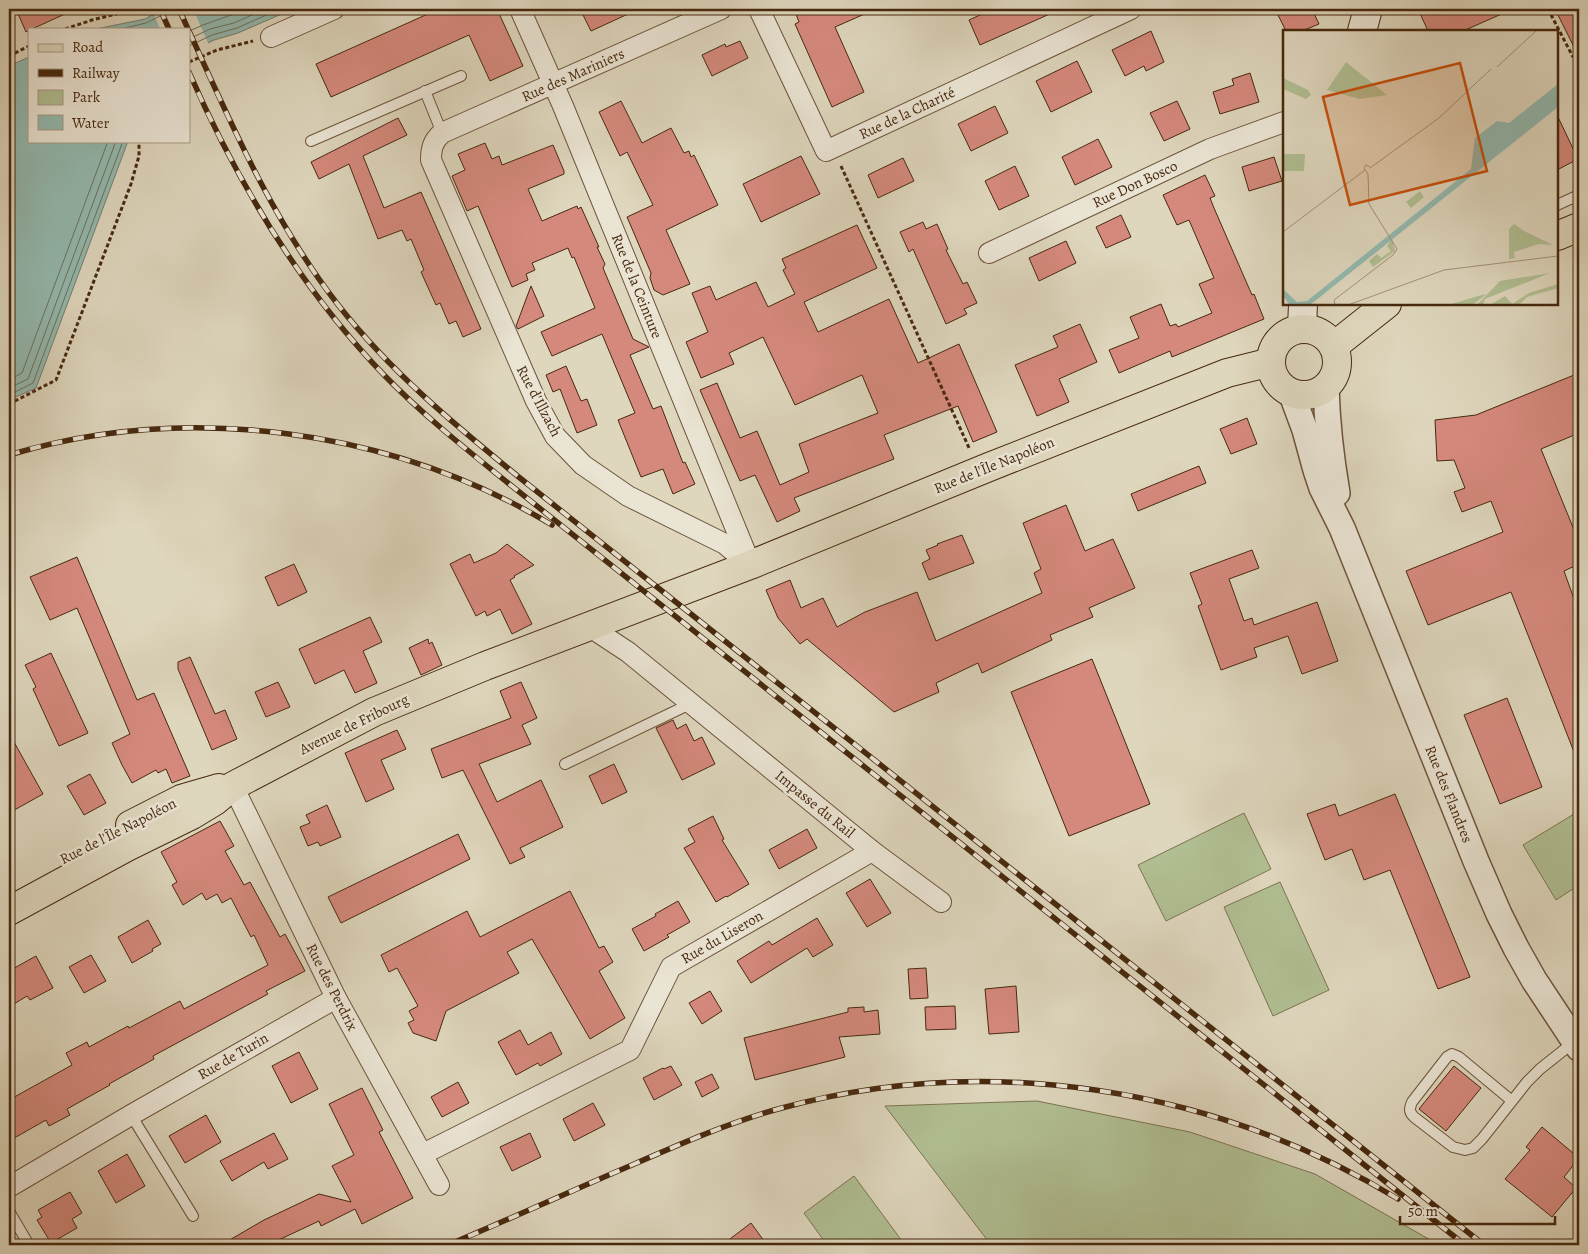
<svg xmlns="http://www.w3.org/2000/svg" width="1588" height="1254" font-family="Alegreya,serif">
	<rect width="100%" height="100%" fill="#ded6bd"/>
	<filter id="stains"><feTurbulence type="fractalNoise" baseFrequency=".004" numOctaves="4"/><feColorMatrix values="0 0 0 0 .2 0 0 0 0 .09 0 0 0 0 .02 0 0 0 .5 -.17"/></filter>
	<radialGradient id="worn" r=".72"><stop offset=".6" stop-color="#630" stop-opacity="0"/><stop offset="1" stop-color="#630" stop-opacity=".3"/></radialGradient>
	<g fill="#b0be92" stroke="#7c7450">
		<polygon points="1579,811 1579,885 1556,900 1523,845"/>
		<polygon points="1244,813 1271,869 1166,921 1138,865"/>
		<polygon points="1280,882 1329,990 1273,1016 1224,907"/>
		<polygon points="1037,1101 1190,1132 1315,1174 1439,1245 991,1245 885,1106"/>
		<polygon points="854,1176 905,1245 827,1245 804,1213"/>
	</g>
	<g fill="#93b9af" stroke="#757f6f">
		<polygon points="163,9 293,9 238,33 214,40 189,52 189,29 96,29 145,19"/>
		<polygon points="29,57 29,141 128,141 36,388 9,400 9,66"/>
	</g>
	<polygon fill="#ded6bd" points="158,9 193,9 209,45 189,54 189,29 160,29 153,12"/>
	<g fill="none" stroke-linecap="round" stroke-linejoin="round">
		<g stroke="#6d715e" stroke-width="1">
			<polyline points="121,29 146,23 162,15 164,9"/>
			<path d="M189,31C208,22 228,17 247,9"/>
			<polyline points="189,39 210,29 234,23 265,9"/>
			<polyline points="189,46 212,35 237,28 280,9"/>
			<polyline points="9,380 22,373 108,141"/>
			<polyline points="9,388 28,379 116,141"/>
			<polyline points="9,395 33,383 123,141"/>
		</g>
	</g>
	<g fill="#d5897d" stroke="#47290e">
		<polygon points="16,9 76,9 32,29 29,29 29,30 26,32"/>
		<polygon points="439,9 497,9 523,66 490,81 469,35 331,97 316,64"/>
		<polygon points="580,9 639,9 591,31"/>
		<polygon points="794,9 876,9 835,27 864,92 832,107 795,24 799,22"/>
		<polygon points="993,9 1061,9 980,45 969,20"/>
		<polygon points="1275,9 1312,9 1319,24 1302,31 1286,31"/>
		<polygon points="1418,9 1513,9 1463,31 1428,31"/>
		<polygon points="1555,9 1579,9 1579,57"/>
		<polygon points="1151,31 1164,62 1146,71 1144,66 1125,76 1112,50"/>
		<polygon points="740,41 748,58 712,76 702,55 725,44 726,47"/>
		<polygon points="1077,61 1092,92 1051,112 1036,81"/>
		<polygon points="1250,73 1259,102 1220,114 1213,92 1234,85 1232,79"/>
		<polygon points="621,101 642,143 671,128 684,153 689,151 691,157 694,155 718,205 666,230 690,284 663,295 654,290 650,278 651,273 627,217 653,205 627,152 620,156 599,112"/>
		<polygon points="1177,101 1190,129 1164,141 1150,113"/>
		<polygon points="995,106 1008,133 971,151 958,124"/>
		<polygon points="1557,115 1578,159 1557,170"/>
		<polygon points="398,118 407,135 363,156 384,208 421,192 481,329 463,337 456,321 449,324 440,303 436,305 421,272 424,270 411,239 407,241 402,230 378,239 349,164 319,179 311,162"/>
		<polygon points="1098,139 1112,167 1075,185 1062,157"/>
		<polygon points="485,143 492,159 499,156 502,165 553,145 564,171 564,174 528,189 542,221 577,206 578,209 581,207 599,247 597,247 605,264 603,268 633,339 649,347 630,355 653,409 661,406 683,463 685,462 695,484 673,494 663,469 641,477 618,420 635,413 602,334 552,356 541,332 595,308 574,257 572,258 568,248 532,263 535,270 526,274 528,280 512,287 478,206 467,211 452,176 465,170 458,154"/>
		<polygon points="801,156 820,194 761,222 743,184"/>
		<polygon points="1274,157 1282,181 1249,191 1242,167"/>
		<polygon points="903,158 914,181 878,198 868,175"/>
		<polygon points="1015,166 1029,196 999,210 985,181"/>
		<polygon points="1205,175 1215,196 1210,198 1214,208 1252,295 1254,294 1264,319 1172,357 1170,351 1119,373 1109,350 1139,338 1130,317 1161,304 1170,326 1176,324 1178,327 1212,313 1199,284 1214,278 1189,220 1177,225 1163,195"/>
		<polygon points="1121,215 1131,237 1106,248 1096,227"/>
		<polygon points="923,222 926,229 937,224 948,249 946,250 963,284 967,282 977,303 964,309 967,314 946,324 913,249 909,252 900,232"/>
		<polygon points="857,225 877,268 804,302 818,332 889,299 918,363 959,344 997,432 973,442 958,406 884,435 894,459 794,498 800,511 777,522 755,475 740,481 700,390 717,383 740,438 757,431 780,485 809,472 799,444 878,413 862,375 795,405 763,337 729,353 734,364 701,378 686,342 708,332 692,293 710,286 716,300 756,282 768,307 795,294 783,270 786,268 782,259"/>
		<polygon points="1066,241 1076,263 1039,281 1029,258"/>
		<polygon points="531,286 544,316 518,329 516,326"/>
		<polygon points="1080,324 1097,362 1059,379 1069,402 1037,416 1015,365 1058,347 1053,336"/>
		<polygon points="566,366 581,401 587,399 597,425 577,433 560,389 553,392 546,375"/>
		<polygon points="1579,373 1579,433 1541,449 1579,542 1579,564 1564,571 1579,613 1578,762 1511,592 1428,625 1406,571 1503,532 1491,501 1462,512 1454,492 1465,488 1454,460 1437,461 1435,420 1476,415"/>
		<polygon points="1247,418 1257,444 1231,454 1220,429"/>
		<polygon points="1199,466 1206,483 1138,511 1131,494"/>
		<polygon points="1066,505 1085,551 1113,539 1135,588 1089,608 1093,617 1050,635 1052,640 982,673 978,663 936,683 939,692 894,712 807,639 800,644 778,618 766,590 790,580 801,608 823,598 837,627 865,612 917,592 936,641 1042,593 1034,573 1041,569 1023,523"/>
		<polygon points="962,535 974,563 929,580 922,563 930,559 926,550 938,545 937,544"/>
		<polygon points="507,544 534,565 514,576 515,577 510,580 532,624 512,634 500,609 487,616 485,611 476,616 450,564 470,554 474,563 496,553"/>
		<polygon points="1252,550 1259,568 1229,579 1244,621 1252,618 1254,625 1317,602 1338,661 1302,674 1288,636 1254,648 1257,657 1221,670 1198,606 1202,604 1190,573"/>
		<polygon points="77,557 137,700 154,693 190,776 172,783 166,769 158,773 156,770 132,783 122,765 112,743 130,734 77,608 50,620 30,577"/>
		<polygon points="294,564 307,592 278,606 265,577"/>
		<polygon points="370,617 382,642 363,651 377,683 355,693 344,670 315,684 299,649"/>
		<polygon points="428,639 429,644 432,642 442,665 421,675 409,648"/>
		<polygon points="51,653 88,733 59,746 33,689 36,687 25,665"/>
		<polygon points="190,657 215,714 225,710 237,739 212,750 178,669 178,662"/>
		<polygon points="1092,659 1150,804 1069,836 1011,692"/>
		<polygon points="278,682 290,707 266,717 255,692"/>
		<polygon points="521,682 537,718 522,725 531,744 479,764 497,802 541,780 563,827 520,848 525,857 510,864 463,770 442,778 431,749 511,718 500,691"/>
		<polygon points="1507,698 1542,787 1500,804 1464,715"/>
		<polygon points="673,720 677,729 686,724 694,741 702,737 715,764 682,780 656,728"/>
		<polygon points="397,730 406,749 381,760 394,789 366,802 345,753"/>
		<polygon points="9,733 43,794 9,813"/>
		<polygon points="614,764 627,792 602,804 589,776"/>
		<polygon points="90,774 106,803 84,815 67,786"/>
		<polygon points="1395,794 1470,977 1438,989 1390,870 1364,880 1352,849 1325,860 1307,814 1335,804 1339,816"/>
		<polygon points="327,805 341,837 320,846 318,842 308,846 300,827 310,823 306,815"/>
		<polygon points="713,816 724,839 722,840 749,884 727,897 726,896 716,902 684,848 695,842 688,829"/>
		<polygon points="220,821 234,846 225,851 244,885 250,882 280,937 285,934 305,971 266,991 268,994 153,1056 154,1059 109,1084 110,1085 67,1109 70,1115 49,1126 46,1120 9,1141 9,1100 72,1065 66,1053 87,1042 89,1047 128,1026 129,1028 180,1001 184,1009 268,965 254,935 251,937 231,898 222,903 217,894 206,900 202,893 183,905 172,885 177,882 161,852"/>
		<polygon points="807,829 817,848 779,869 769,850"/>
		<polygon points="458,834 470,859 341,923 328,897"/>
		<polygon points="870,879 891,913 867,927 846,893"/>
		<polygon points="570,891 599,948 604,946 613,962 599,971 625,1018 590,1039 532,939 507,952 519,973 446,1011 436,1041 413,1033 408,1023 414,1020 409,1011 418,1006 397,968 389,972 381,955 467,911 480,937"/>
		<polygon points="678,901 690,922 667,935 669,937 644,951 632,929 656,916 655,914"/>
		<polygon points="817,918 833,945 813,957 807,948 751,983 737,961 769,941 772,945"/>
		<polygon points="148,920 161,944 152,949 153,951 132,963 118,937"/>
		<polygon points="91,955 106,981 84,993 69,967"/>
		<polygon points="36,956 53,988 30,1000 27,996 9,1007 9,971"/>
		<polygon points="926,968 928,998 910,999 908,969"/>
		<polygon points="1016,986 1019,1032 989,1034 985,989"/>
		<polygon points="710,991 722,1011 702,1024 689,1003"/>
		<polygon points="955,1006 956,1029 926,1030 925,1007"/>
		<polygon points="864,1007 864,1012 878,1010 880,1034 839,1037 845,1057 755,1080 744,1038 848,1012 848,1008"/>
		<polygon points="520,1030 528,1045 551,1032 562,1054 540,1066 538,1063 516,1075 498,1042"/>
		<polygon points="299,1052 318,1089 291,1103 272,1066"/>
		<polygon points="671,1066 682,1085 654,1100 643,1078 663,1068 664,1069"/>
		<polygon points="1454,1066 1481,1088 1446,1131 1419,1109"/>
		<polygon points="712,1074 719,1088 702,1097 695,1082"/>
		<polygon points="458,1082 469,1103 442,1117 431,1097"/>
		<polygon points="362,1088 383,1130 379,1132 413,1198 362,1224 355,1209 321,1226 319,1221 268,1245 221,1245 264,1220 319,1194 351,1202 332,1166 354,1155 329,1104"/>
		<polygon points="593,1103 605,1125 574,1141 563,1119"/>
		<polygon points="206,1115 221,1142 185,1163 169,1136"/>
		<polygon points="1542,1127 1579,1158 1564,1177 1576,1188 1552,1217 1505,1179 1530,1150 1526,1147"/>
		<polygon points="274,1133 288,1159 268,1169 264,1162 232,1181 220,1161"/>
		<polygon points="530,1133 541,1157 512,1171 500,1147"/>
		<polygon points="127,1154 145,1186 116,1203 98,1171"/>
		<polygon points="70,1192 82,1213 72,1219 77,1228 51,1243 37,1220 42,1217 38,1210"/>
		<polygon points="751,1223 767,1245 722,1245"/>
	</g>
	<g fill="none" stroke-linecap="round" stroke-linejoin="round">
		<defs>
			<g id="service">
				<polyline points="425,91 442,133"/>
				<polyline points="311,141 461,76"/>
				<polyline points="1557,205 1579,195"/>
				<polyline points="565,764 690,704"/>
				<path d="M1512,1101L1459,1057L1452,1054L1447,1057L1412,1102C1409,1109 1409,1112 1414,1117L1453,1147L1465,1150L1473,1148L1482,1139L1527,1082L1540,1069L1574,1042"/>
				<polyline points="131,1115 193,1216"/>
				<polyline points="9,1211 29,1245"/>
			</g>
			<g id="minor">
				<polyline points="520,9 563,106 749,561"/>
				<path d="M721,9L442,133C433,141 431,148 431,160L536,401L555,436L583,465L628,496L725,544L750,565"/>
				<polyline points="759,9 826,151 1131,9"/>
				<polyline points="271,37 334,9"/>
				<polyline points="989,253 1210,149 1284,122"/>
				<polyline points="590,627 628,652 872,851 941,902"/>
				<polyline points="233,786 336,998 439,1185"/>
				<polyline points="423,1154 630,1050 671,967 872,851"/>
				<polyline points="9,1187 131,1115 336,998"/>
			</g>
			<g id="tertiary">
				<path d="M1326,387C1327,423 1331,458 1337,493"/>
				<polyline points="1291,392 1305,430 1316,470 1322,488 1342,528 1476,861 1499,914 1516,948 1534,980 1579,1048"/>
			</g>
			<g id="secondary">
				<polyline points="1362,31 1368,9"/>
				<polyline points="1302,328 1303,304"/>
			</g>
			<g id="primary">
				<polyline points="1557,236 1579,227"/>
				<circle cx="1304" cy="362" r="33"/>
				<polyline points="1334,346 1387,304"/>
				<polyline points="130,825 181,799 219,788"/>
				<polyline points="9,911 127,847 192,815 215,801 233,786 374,712 485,666 750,565 989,467 1227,373 1271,362"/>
			</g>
		</defs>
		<use href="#service" stroke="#6d543a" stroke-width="12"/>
		<use href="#minor" stroke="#6d543a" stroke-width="22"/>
		<use href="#tertiary" stroke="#6d543a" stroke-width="28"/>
		<use href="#secondary" stroke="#47290e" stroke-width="30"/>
		<use href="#primary" stroke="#47290e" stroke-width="30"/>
		<g stroke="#47290e" stroke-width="3" stroke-dasharray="4 2.5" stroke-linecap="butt">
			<polyline points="1548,9 1573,57"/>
			<polyline points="65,29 92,20 136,9"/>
			<polyline points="9,56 29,46"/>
			<polyline points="189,62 217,50 253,41"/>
			<polyline points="841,166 970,450"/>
			<polyline points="9,404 56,380 131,184 139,156 139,141"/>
		</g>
		<use href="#service" stroke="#eae4d4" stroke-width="10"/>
		<use href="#minor" stroke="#eae4d4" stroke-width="20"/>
		<use href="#tertiary" stroke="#eae4d4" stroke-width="25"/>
		<use href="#secondary" stroke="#eae4d4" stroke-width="28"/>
		<use href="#primary" stroke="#ded6bd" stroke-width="28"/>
		<defs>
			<g id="rail">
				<polyline points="160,9 169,29"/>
				<polyline points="179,9 188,29"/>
				<path d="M189,31C232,126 274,223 339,306C391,372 455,425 520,478L1484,1245"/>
				<path d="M189,72C237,182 301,289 385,376C423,415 466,449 508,483L1465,1245"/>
				<path d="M9,455C187,401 392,429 552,525"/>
				<path d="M448,1245C510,1219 571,1191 632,1165C680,1144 728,1123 778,1109C986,1051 1214,1087 1398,1199"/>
			</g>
		</defs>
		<use href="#rail" stroke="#47290e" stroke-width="5.5"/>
		<use href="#rail" stroke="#eae4d4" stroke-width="4" stroke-dasharray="11" stroke-linecap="butt"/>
	</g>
	<g text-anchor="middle" stroke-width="5" stroke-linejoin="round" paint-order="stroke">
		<g font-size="15" fill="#47290e" stroke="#eae4d4">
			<text transform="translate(573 75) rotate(-24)" y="5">Rue des Mariniers</text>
			<text transform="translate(907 113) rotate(-25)" y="5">Rue de la Charité</text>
			<text transform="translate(1135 184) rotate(-25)" y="5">Rue Don Bosco</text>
			<text transform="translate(637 286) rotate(68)" y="5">Rue de la Ceinture</text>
			<text transform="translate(539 401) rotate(62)" y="5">Rue d'Illzach</text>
			<text transform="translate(994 465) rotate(-22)" y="5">Rue de l'Île Napoléon</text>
			<text transform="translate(354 724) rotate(-26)" y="5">Avenue de Fribourg</text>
			<text transform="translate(1449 794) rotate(68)" y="5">Rue des Flandres</text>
			<text transform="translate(815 804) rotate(39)" y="5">Impasse du Rail</text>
			<text transform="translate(118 831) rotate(-27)" y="5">Rue de l'Île Napoléon</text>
			<text transform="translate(722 937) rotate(-30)" y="5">Rue du Liseron</text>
			<text transform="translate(332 987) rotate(63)" y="5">Rue des Perdrix</text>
			<text transform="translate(233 1056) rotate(-30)" y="5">Rue de Turin</text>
		</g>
	</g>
	<g transform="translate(1283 30)">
		<rect width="275" height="275" fill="#ded6bd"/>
		<path d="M63,32L104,65L77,69L44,60ZM0,48L25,60L28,65L23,69L0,59ZM0,124H22L21,141H0ZM137,161L141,167L128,178L123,172ZM231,194L241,201L270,215L256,214L231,222L232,228L226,229V199ZM109,209L112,221L90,237L86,231L94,224L98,228L108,221L104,216ZM267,243L202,269L200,275H194L217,251ZM275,254V258L244,267L236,275H207L222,266L229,274L246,263ZM204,264L189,275H165L195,266Z" fill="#b0be92"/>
		<path d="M275,54V77L27,275H7L0,266V259L14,272L24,271L188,139L192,108L214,91L226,93Z" fill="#93b9af"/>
		<path fill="none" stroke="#a29177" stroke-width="1" d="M214,37L254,0M87,138L156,88L208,39M0,202L82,140M52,275L51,270L110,225L114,219L86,174L85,144L81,138L83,135L87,137M65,275L161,240L275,226"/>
		<path fill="#c84f0c" fill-opacity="0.15" stroke="#c84f0c" stroke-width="2.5" d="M177,33L204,141L67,175L40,67Z"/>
		<rect width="275" height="275" fill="none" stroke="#47290e" stroke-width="2.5"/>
	</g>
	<rect width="1588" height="1254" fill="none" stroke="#ded6bd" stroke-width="30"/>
	<rect x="10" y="10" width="1568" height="1234" fill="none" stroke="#47290e" stroke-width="2.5"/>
	<rect x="15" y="15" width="1558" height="1224" fill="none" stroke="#47290e"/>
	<rect x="28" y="28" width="162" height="115" fill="#eae4d4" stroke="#a99985"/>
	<rect x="38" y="44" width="25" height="8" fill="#ded6bd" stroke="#a99985"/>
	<text x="72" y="52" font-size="15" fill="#47290e">Road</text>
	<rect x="38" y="69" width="25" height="8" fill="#47290e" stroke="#a99985"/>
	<text x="72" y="78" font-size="15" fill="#47290e">Railway</text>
	<rect x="38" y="90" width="25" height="15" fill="#b0be92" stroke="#a99985"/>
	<text x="72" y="102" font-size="15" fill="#47290e">Park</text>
	<rect x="38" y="115" width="25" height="15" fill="#93b9af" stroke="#a99985"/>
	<text x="72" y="128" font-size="15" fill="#47290e">Water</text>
	<path d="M1400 1216v8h155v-8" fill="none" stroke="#47290e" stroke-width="2.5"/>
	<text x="1408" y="1216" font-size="15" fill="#47290e" stroke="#eae4d4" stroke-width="4" paint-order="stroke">50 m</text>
	<rect width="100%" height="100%" filter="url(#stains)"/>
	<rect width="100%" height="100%" fill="url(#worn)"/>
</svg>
